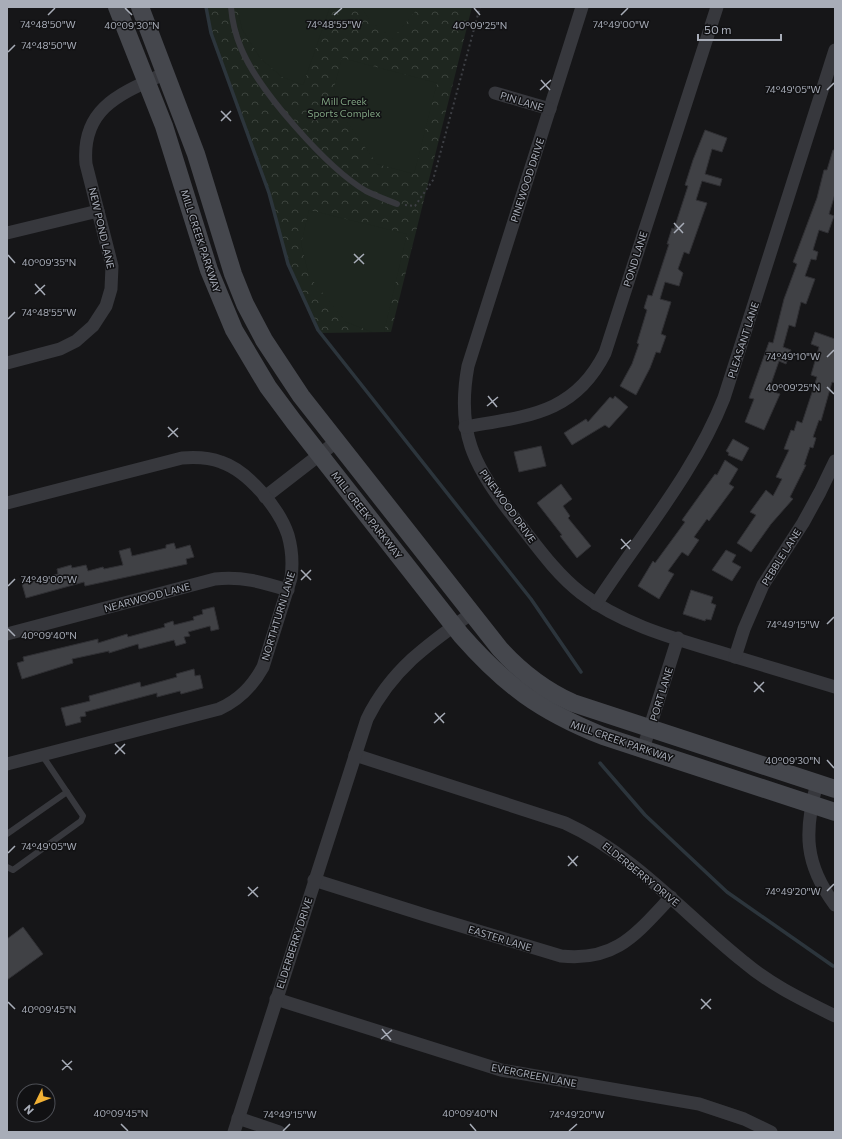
<svg xmlns="http://www.w3.org/2000/svg" width="842" height="1139" font-family="Commissioner,sans-serif">
	<defs>
		<pattern id="park-crowns" width="20" height="18" patternUnits="userSpaceOnUse"><rect width="20" height="18" fill="#1e261f"/><path d="M2 6a3 3 0 1 1 6 0M12 15a3 3 0 1 1 6 0" fill="none" stroke="#3c433d"/></pattern>
	</defs>
	<rect width="100%" height="100%" fill="#161618"/>
	<polygon fill="url(#park-crowns)" points="207,7 472,7 391,332 321,333 288,264 270,199 211,33"/>
	<g fill="#1e261f">
		<polygon points="237,7 330,7 303,85 282,77 260,58 242,29"/>
		<polygon points="361,7 419,7 392,39 369,19"/>
		<polygon points="342,58 437,83 414,174 377,164 343,116 334,88"/>
		<polygon points="309,210 407,234 384,332 372,332 346,322 309,276 301,244"/>
	</g>
	<g fill="none" stroke-linecap="round" stroke-linejoin="round">
		<g stroke="#2c353c" stroke-width="3.5">
			<polyline points="206,7 211,33 269,193 288,264 318,330 531,599 581,672"/>
			<polyline points="600,763 645,815 727,892 833,966"/>
		</g>
	</g>
	<g fill="#404145" stroke="#303034">
		<polygon points="705,130 727,138 722,152 712,149 705,174 722,179 720,186 702,181 696,200 707,203 689,254 684,252 678,269 683,273 679,286 665,282 660,299 671,302 661,334 666,336 660,353 656,352 650,368 636,395 620,386 632,364 639,344 637,343 647,310 644,308 648,295 652,296 669,244 667,244 672,228 674,229 688,186 685,185 693,160"/>
		<polygon points="833,150 835,150 835,194 829,214 834,216 828,233 819,230 813,250 818,252 816,260 811,259 805,276 815,279 806,304 801,302 795,327 789,325 783,347 791,350 786,364 779,361 771,384 776,386 774,392 780,394 764,430 745,422 754,399 749,398 769,342 773,343 784,299 797,264 793,262 817,198 824,170 827,170"/>
		<polygon points="815,332 835,339 835,383 832,382 821,421 819,420 813,437 816,438 813,448 810,447 804,465 806,465 790,497 793,499 771,524 751,552 737,543 756,515 750,512 766,490 773,496 782,479 776,477 789,450 784,449 791,430 794,431 797,421 802,423 817,377 811,375 819,347 811,344"/>
		<polygon points="615,396 628,407 609,428 605,425 572,445 564,433 586,419 588,422 610,397 613,399"/>
		<polygon points="733,439 749,448 742,461 728,455 729,453 726,451"/>
		<polygon points="541,446 546,466 519,472 514,452"/>
		<polygon points="725,460 738,469 729,484 734,487 709,521 707,519 694,537 699,540 688,556 682,552 668,571 674,574 659,599 638,586 653,561 655,563 685,522 682,520 715,474 717,475"/>
		<polygon points="561,484 572,499 563,506 570,516 568,518 591,546 577,558 560,536 562,535 537,503"/>
		<polygon points="174,543 176,549 190,545 194,557 186,559 187,564 85,586 84,582 26,598 22,584 58,574 57,569 71,565 72,568 86,565 88,571 103,567 104,569 123,565 119,551 130,548 132,556 166,548 166,545"/>
		<polygon points="726,550 736,555 732,562 741,567 732,581 712,570"/>
		<polygon points="691,590 713,597 711,603 716,605 711,620 706,619 705,621 683,614"/>
		<polygon points="214,607 219,629 211,631 210,626 188,632 190,636 184,637 186,643 176,646 174,640 139,649 138,644 109,653 109,651 72,659 73,663 22,679 17,663 24,661 23,657 98,639 98,643 127,634 128,637 165,627 164,624 173,621 174,625 194,620 193,617 203,614 202,610"/>
		<polygon points="194,669 195,676 200,675 203,688 181,694 180,691 157,697 157,693 85,712 86,716 80,717 81,722 66,726 61,708 90,701 89,696 140,682 141,687 177,677 176,674"/>
		<polygon points="23,927 43,954 7,980 7,939"/>
	</g>
	<g fill="none" stroke-linecap="round" stroke-linejoin="round">
		<polyline stroke="#3d3f44" stroke-width="2" stroke-dasharray="2 3" stroke-linecap="butt" points="405,205 415,206 433,180 480,7"/>
		<g stroke="#37383d" stroke-width="6">
			<path d="M231,7C232,20 236,36 241,48C258,90 327,168 366,191C376,196 387,200 397,204"/>
			<polyline points="7,834 67,792"/>
			<polyline points="7,867 13,870 81,821 83,816 42,755"/>
		</g>
		<g stroke="#37383d" stroke-width="13">
			<path d="M582,7L468,366C456,431 473,466 513,516C534,542 554,572 581,593C620,623 669,637 716,651C756,663 795,675 835,687"/>
			<polyline points="495,93 550,109"/>
			<polyline points="7,233 98,211"/>
			<path d="M7,363L60,349L76,341L93,326L106,306L111,289L112,266L86,164C81,107 122,93 166,73"/>
			<path d="M465,427C526,416 574,415 605,353L717,7"/>
			<polyline points="265,497 336,442"/>
			<path d="M7,503L182,458C195,457 208,457 221,462C248,471 279,508 288,535C292,549 293,563 291,578L263,667C252,687 239,700 219,709L7,764"/>
			<path d="M596,604C640,536 694,474 724,398L835,50"/>
			<path d="M7,634L215,579C242,576 262,582 288,590"/>
			<polyline points="735,657 744,629 763,585 803,523 820,492 835,461"/>
			<polyline points="643,749 678,638"/>
			<path d="M355,755L565,823C635,855 685,915 744,962C771,985 803,1000 835,1016"/>
			<path d="M817,783C804,831 804,864 835,905"/>
			<path d="M314,880L428,916L561,956C616,962 636,934 671,897"/>
			<polyline points="276,999 501,1070 699,1104 744,1119 771,1132"/>
			<polyline points="238,1118 279,1132"/>
			<path d="M234,1132L367,719C391,670 428,644 472,613"/>
		</g>
		<g stroke="#45474d" stroke-width="18">
			<path d="M117,7L164,126L209,270L234,330L268,387L294,422L461,635C505,685 540,711 603,736L835,812"/>
			<path d="M140,7L196,154L233,274L245,304L264,340L301,396L500,649C521,672 544,690 573,703L835,789"/>
		</g>
	</g>
	<path fill="none" stroke="#a8adb8" stroke-width="1.5" d="M125,8L132,15M474,8L480,15M48,15L55,8M334,15L342,8M621,15L628,8M8,52L15,45M541,80L550,90M540,90L551,80M827,90L834,83M221,111L231,121M221,121L231,111M674,223L683,233M674,233L684,223M354,254L364,264M8,255L15,263M354,263L364,254M35,284L45,295M35,294L45,285M8,319L15,312M827,357L834,350M827,387L834,394M488,396L497,407M487,406L498,397M168,427L178,437M168,437L178,428M621,539L630,549M621,549L631,540M301,570L311,580M301,580L311,570M8,586L15,579M827,624L834,617M8,629L15,636M754,682L764,692M754,692L764,682M435,713L444,723M434,723L445,713M115,744L125,754M115,754L125,744M827,760L834,768M8,853L15,846M568,856L577,866M568,866L578,856M248,887L258,897M827,891L834,884M248,896L258,887M701,999L711,1009M8,1002L15,1009M701,1009L711,999M382,1029L391,1040M381,1039L392,1030M62,1060L72,1070M62,1070L72,1061M121,1124L128,1131M470,1124L476,1131M283,1131L290,1124M569,1131L577,1124"/>
	<g text-anchor="middle" stroke-width="3" stroke-linejoin="round" paint-order="stroke">
		<g font-size="10" fill="#7fa381" stroke="#111113">
			<text x="344" y="105">Mill Creek<tspan x="344" dy="12">Sports Complex</tspan></text>
		</g>
		<g font-size="10" fill="#a8adb8" stroke="#111113">
			<text transform="translate(522 101) rotate(17)" y="4">PIN LANE</text>
			<text transform="translate(527 180) rotate(-72)" y="4">PINEWOOD DRIVE</text>
			<text transform="translate(102 228) rotate(77)" y="4">NEW POND LANE</text>
			<text transform="translate(201 241) rotate(72)" y="4">MILL CREEK PARKWAY</text>
			<text transform="translate(635 259) rotate(-72)" y="4">POND LANE</text>
			<text transform="translate(743 340) rotate(-72)" y="4">PLEASANT LANE</text>
			<text transform="translate(508 506) rotate(54)" y="4">PINEWOOD DRIVE</text>
			<text transform="translate(367 515) rotate(52)" y="4">MILL CREEK PARKWAY</text>
			<text transform="translate(781 557) rotate(-58)" y="4">PEBBLE LANE</text>
			<text transform="translate(147 597) rotate(-15)" y="4">NEARWOOD LANE</text>
			<text transform="translate(278 616) rotate(-73)" y="4">NORTHTURN LANE</text>
			<text transform="translate(661 694) rotate(-73)" y="4">PORT LANE</text>
			<text transform="translate(622 741) rotate(19)" y="4">MILL CREEK PARKWAY</text>
			<text transform="translate(641 874) rotate(39)" y="4">ELDERBERRY DRIVE</text>
			<text transform="translate(500 938) rotate(17)" y="4">EASTER LANE</text>
			<text transform="translate(294 943) rotate(-72)" y="4">ELDERBERRY DRIVE</text>
			<text transform="translate(534 1075) rotate(11)" y="4">EVERGREEN LANE</text>
		</g>
	</g>
	<g font-size="10" text-anchor="middle" fill="#a8adb8" stroke="#111113" stroke-width="3" stroke-linejoin="round" paint-order="stroke">
		<text x="48" y="28">74°48'50"W</text>
		<text x="334" y="28">74°48'55"W</text>
		<text x="621" y="28">74°49'00"W</text>
		<text x="132" y="29">40°09'30"N</text>
		<text x="480" y="29">40°09'25"N</text>
		<text x="49" y="49">74°48'50"W</text>
		<text x="793" y="93">74°49'05"W</text>
		<text x="49" y="266">40°09'35"N</text>
		<text x="49" y="316">74°48'55"W</text>
		<text x="793" y="360">74°49'10"W</text>
		<text x="793" y="391">40°09'25"N</text>
		<text x="49" y="583">74°49'00"W</text>
		<text x="793" y="628">74°49'15"W</text>
		<text x="49" y="639">40°09'40"N</text>
		<text x="793" y="764">40°09'30"N</text>
		<text x="49" y="850">74°49'05"W</text>
		<text x="793" y="895">74°49'20"W</text>
		<text x="49" y="1013">40°09'45"N</text>
		<text x="121" y="1117">40°09'45"N</text>
		<text x="470" y="1117">40°09'40"N</text>
		<text x="290" y="1118">74°49'15"W</text>
		<text x="577" y="1118">74°49'20"W</text>
	</g>
	<rect width="842" height="1139" fill="none" stroke="#a8adb8" stroke-width="16"/>
	<g transform="translate(36 1103) rotate(227)"><circle r="19" fill="#111113" stroke="#4d4f55"/>
	<path d="M0-3L7 15L0 10L-7 15Z" fill="#f2b134"/>
	<text y="-6" font-size="11" font-weight="bold" text-anchor="middle" fill="#a8adb8">N</text>
	</g>
	<path d="M698 34v6h83v-6" fill="none" stroke="#a8adb8" stroke-width="2"/>
	<text x="704" y="34" font-size="12" fill="#a8adb8" stroke="#111113" stroke-width="3" paint-order="stroke">50 m</text>
</svg>
